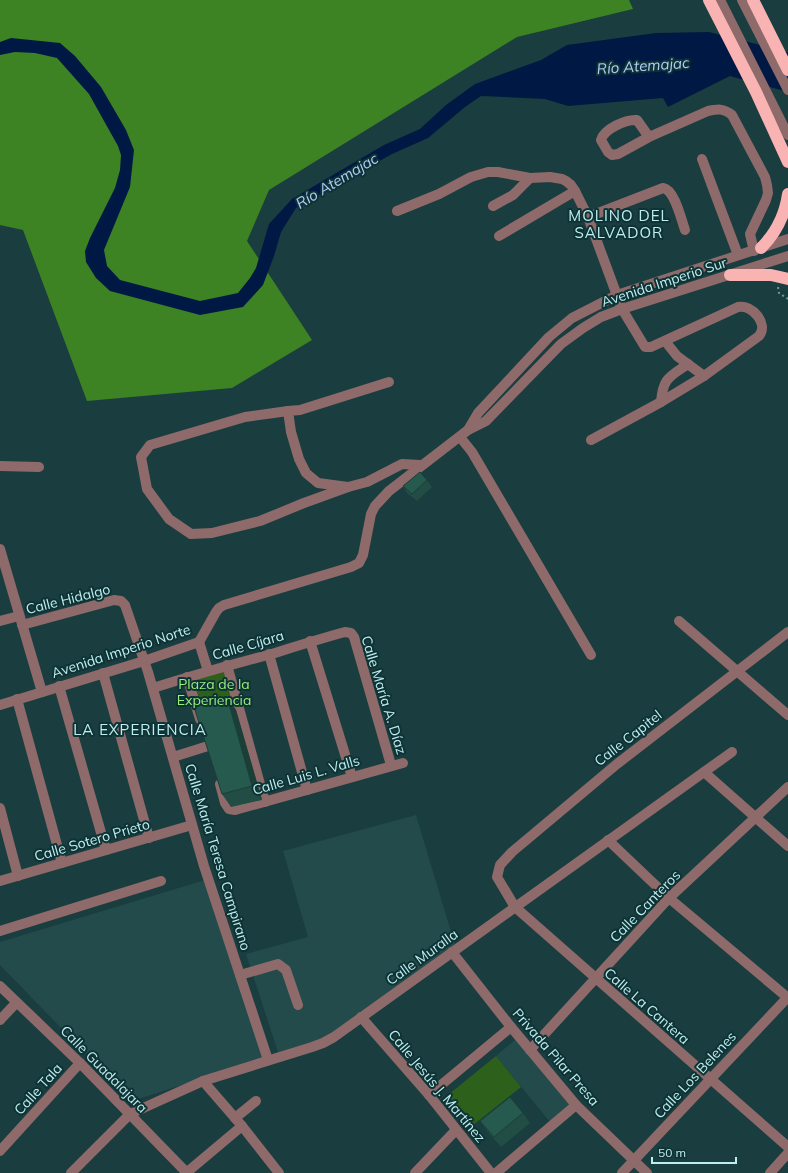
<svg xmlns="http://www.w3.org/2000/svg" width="788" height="1173" font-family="Mulish,sans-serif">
	<rect width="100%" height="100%" fill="#1a3d3f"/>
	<g fill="#234b4c">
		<polygon points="416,815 455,945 328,1037 278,1052 246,954 308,937 283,851"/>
		<polygon points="205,880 263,1059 132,1101 0,965 0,942"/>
		<polygon points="516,1039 571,1104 550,1122 496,1056"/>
	</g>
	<g fill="#2d611b">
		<polygon points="228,667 235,707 203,717 190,678"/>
		<polygon points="496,1056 521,1087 468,1129 443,1099"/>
	</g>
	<polygon fill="#3d8324" points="0,0 629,0 633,9 517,37 269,190 247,241 312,340 232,388 87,401 23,230 0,225"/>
	<polygon fill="#001944" points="709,32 788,52 788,92 730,76 668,107 663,98 568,106 545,99 481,96 465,107 428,138 392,154 296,208 281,232 274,256 263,285 243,307 200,315 110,291 96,278 86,262 85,251 90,238 115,188 120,170 121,155 118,146 89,94 57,58 35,53 15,52 0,55 0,42 11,38 60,43 75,56 101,87 126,130 134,150 130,187 104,250 107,266 120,280 200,301 238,293 250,278 256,268 269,224 292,199 384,145 420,129 446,105 475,84 541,60 567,45 656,33"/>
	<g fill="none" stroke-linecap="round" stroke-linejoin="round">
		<polyline stroke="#709b9d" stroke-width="2" stroke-dasharray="2 3" stroke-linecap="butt" points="778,287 779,293 788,299"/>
		<g stroke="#8e6a6a" stroke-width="10">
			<polyline points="720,0 788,135"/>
			<polyline points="742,0 788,90"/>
			<path d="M649,137L637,120C626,119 604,129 601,140L608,152L612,155L618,154L649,137L708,111C718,109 723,108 732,115L765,177L767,185L768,193L766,200L750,234L754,251"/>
			<polyline points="702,159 738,255"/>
			<polyline points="493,206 513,195 530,178"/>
			<path d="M397,211L439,194L471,177L488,172H498L530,178L550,177L562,179L566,181L571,185L575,191L588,217L622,309L645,347H651L738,307C752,304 769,324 759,336L704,376L661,402L591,440"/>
			<path d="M588,217L663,188C675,190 681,219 685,230"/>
			<polyline points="499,236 575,191"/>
			<polyline points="665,341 677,356 704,376"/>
			<polyline points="389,382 300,410 288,411 291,432 299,459 306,473 318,483 348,487 367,482 402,464 420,465"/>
			<path d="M661,402C663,378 669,377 688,364"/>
			<polyline points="288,411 245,417 150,445 141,457 147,489 169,519 191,534 212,533 260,521 304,503 348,487"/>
			<polyline points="468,430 478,413 549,337 572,318 617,295 788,239"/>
			<polyline points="460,437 472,452 591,655"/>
			<polyline points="0,466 39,467"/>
			<polyline points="0,549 42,692"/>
			<polyline points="0,621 19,616"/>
			<polyline points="679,621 788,715"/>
			<polyline points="22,625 114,600 121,601 125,605 148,672 204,866 268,1060"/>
			<polyline points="788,632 617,764 512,852 500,865 497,877 515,907 788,1147"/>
			<polyline points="310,641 352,777"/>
			<polyline points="199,642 208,671"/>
			<polyline points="269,654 307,790"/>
			<polyline points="227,665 265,802"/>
			<polyline points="103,673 149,838"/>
			<polyline points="187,677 200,719"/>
			<polyline points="59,686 106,850"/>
			<path d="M153,688C191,676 230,665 268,655C294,647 319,639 345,632L351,633L354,637L391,765"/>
			<polyline points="17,699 62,863"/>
			<polyline points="0,705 144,661 199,642 216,612 219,608 224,605 351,567 359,563 363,555 371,514 375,506 389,491 468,430 486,421 561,344 583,328 601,317 622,309 788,256"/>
			<polyline points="173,757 208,746"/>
			<polyline points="704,772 788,846"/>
			<polyline points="220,784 225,803 229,809 235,810 403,763"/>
			<polyline points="0,808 18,876"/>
			<polyline points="608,840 669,898 788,998"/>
			<polyline points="0,881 192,825"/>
			<polyline points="0,931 161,881"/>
			<polyline points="452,952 511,1027 576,1105 647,1173"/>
			<polyline points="240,975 278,964 286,970 298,1005"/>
			<polyline points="0,986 80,1063 187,1173"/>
			<polyline points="361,1017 429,1095 491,1173"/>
			<polyline points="0,1020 16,1003"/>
			<polyline points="530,1050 669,898 788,787"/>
			<polyline points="203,1081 242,1126 279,1173"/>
			<polyline points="429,1095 511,1027"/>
			<polyline points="235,1118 256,1101"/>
			<polyline points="0,1151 80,1063"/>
			<polyline points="71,1173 130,1114 203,1081 312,1047 323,1043 334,1037 732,752"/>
			<polyline points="186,1173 242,1126"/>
			<polyline points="415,1173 456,1130"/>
			<polyline points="496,1173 576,1105"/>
			<polyline points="622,1173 788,997"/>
			<polyline points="770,1173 788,1153"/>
		</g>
		<g stroke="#f9b3b3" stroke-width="12">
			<polyline points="709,0 756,92 788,162"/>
			<polyline points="753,0 788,70"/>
			<path d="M761,248C776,233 785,215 788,194"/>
			<polyline points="730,275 771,275 788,279"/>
		</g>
	</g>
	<g fill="#214d44">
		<polygon points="427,480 432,487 417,501 407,493 403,486"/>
		<polygon points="227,697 236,710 262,800 231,807 222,794"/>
		<polygon points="523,1113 530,1123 501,1147 487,1131 480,1121"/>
	</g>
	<polygon fill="#1b3f37" points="227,697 236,710 262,800 252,786"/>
	<g fill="#265a4f" stroke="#1b3f37">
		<polygon points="420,472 427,480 412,494 403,486"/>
		<polygon points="227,697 252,786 222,794 194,707"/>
		<polygon points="510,1097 523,1113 494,1137 480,1121"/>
	</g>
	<g text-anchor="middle" stroke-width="4" stroke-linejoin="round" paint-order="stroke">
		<g font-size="14" fill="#bdeef0" stroke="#0f3335">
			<text transform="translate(664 282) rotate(-18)" y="5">Avenida Imperio Sur</text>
			<text transform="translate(68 599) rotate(-14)" y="5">Calle Hidalgo</text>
			<text transform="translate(248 645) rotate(-16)" y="5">Calle Cíjara</text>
			<text transform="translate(121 651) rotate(-18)" y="5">Avenida Imperio Norte</text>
			<text transform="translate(384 695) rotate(73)" y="5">Calle María A. Díaz</text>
			<text transform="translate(628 738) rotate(-38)" y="5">Calle Capitel</text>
			<text transform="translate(306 775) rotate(-16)" y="5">Calle Luis L. Valls</text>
			<text transform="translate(92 840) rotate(-16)" y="5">Calle Sotero Prieto</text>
			<text transform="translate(218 857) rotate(73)" y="5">Calle María Teresa Campirano</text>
			<text transform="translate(645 906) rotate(-46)" y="5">Calle Canteros</text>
			<text transform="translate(422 957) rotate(-36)" y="5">Calle Muralla</text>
			<text transform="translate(647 1006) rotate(41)" y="5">Calle La Cantera</text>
			<text transform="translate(556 1057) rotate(49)" y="5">Privada Pilar Presa</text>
			<text transform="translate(104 1069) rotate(45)" y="5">Calle Guadalajara</text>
			<text transform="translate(695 1075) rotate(-47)" y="5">Calle Los Belenes</text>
			<text transform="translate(437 1086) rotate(50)" y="5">Calle Jesús J. Martínez</text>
			<text transform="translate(38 1089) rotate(-48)" y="5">Calle Tala</text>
		</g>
		<g font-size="14" fill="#95ef7a" stroke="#0f3335">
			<text x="214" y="689">Plaza de la<tspan x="214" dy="16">Experiencia</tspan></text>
		</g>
		<g font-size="15" font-style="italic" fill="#b0cdf9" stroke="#0f3335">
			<text transform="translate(643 66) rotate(-4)" y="5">Río Atemajac</text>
			<text transform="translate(337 181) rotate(-31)" y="5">Río Atemajac</text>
		</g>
		<g font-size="15" letter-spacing="1" fill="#bdeef0" stroke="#0f3335">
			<text x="619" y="221">MOLINO DEL<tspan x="619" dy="17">SALVADOR</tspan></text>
			<text x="140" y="735">LA EXPERIENCIA</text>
		</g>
	</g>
	<path d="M652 1157v6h84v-6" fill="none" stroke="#bdeef0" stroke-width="2"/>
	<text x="658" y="1157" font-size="12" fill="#bdeef0" stroke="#0f3335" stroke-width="3" paint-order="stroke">50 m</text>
</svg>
